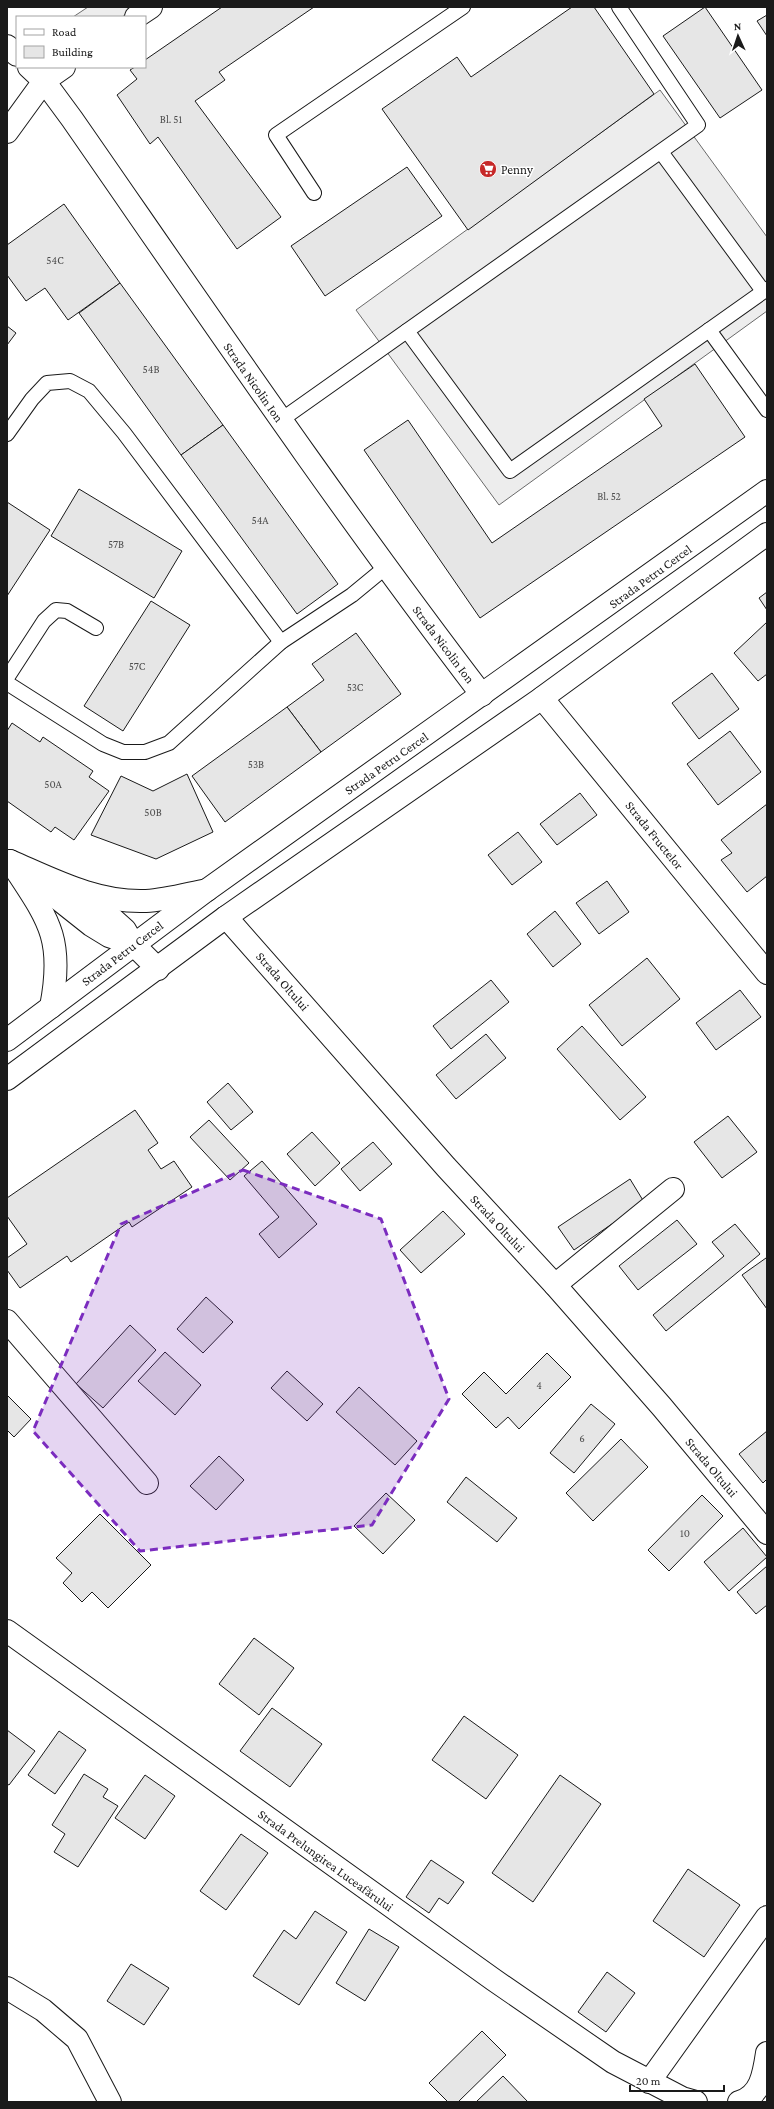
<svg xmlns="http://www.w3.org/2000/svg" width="774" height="2109" font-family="'Crimson Pro',serif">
	<rect width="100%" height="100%" fill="#fff"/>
	<g fill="#ededed" stroke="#6a6a6a">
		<polygon points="88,7 137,7 122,17 73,17"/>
		<polygon points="660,90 767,237 767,311 499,505 356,310"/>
	</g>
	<g fill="#e6e6e6" stroke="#1a1a1a">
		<polygon points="222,7 314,7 219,72 225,80 195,101 281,217 237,249 158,137 150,144 117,95 137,79 130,70 135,67 145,67 145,60"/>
		<polygon points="572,7 594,7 654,94 468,230 382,109 457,57 471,77"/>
		<polygon points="705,7 762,90 720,118 663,36"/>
		<polygon points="767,15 767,36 757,21"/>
		<polygon points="407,167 442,216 325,296 291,246"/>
		<polygon points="64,204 120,283 68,320 45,288 26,301 7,275 7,245"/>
		<polygon points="120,283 223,425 181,455 79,313"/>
		<polygon points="7,326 16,333 7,345"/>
		<polygon points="695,364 745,437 480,618 364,450 408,420 492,543 662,426 644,399"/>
		<polygon points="223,425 338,584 297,614 181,455"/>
		<polygon points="79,489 182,551 154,598 51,536"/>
		<polygon points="7,502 50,530 7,596"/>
		<polygon points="767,592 767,610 759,598"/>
		<polygon points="151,601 190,625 123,731 84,706"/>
		<polygon points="767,622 767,674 758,681 734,653"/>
		<polygon points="356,633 401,694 321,752 287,707 324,680 312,664"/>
		<polygon points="712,673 739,709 699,739 672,703"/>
		<polygon points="287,707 321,752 225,822 192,776"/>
		<polygon points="12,723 40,742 43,737 93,771 89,777 109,791 74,840 55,827 51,832 7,801 7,731"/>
		<polygon points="730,731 761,772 718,805 687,764"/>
		<polygon points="187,774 213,832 156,859 91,835 121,776 153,791"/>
		<polygon points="580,793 597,815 557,845 540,824"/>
		<polygon points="767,804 767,876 747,892 721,860 732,853 721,840"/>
		<polygon points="518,832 542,862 512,885 488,855"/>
		<polygon points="607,881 629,912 599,934 576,903"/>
		<polygon points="555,911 581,944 553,967 527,934"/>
		<polygon points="647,958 680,999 622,1046 589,1005"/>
		<polygon points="491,980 509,1002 451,1049 433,1026"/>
		<polygon points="740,990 761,1017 716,1050 696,1023"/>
		<polygon points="582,1026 646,1097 620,1120 557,1049"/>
		<polygon points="486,1034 506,1058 456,1099 436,1075"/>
		<polygon points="228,1083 253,1112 231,1130 207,1102"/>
		<polygon points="135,1110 158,1143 148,1150 161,1169 174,1161 192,1187 132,1227 129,1222 71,1262 67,1256 20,1288 7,1270 7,1258 27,1244 7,1216 7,1198"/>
		<polygon points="728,1116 757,1152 722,1178 694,1142"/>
		<polygon points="209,1120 249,1163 230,1180 190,1137"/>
		<polygon points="312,1132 340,1163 315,1186 287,1154"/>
		<polygon points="373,1142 392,1164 360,1191 341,1169"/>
		<polygon points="262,1161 317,1224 279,1258 259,1234 279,1217 244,1176"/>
		<polygon points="630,1179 644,1202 574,1250 558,1227"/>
		<polygon points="443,1211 465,1234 421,1273 400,1250"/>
		<polygon points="677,1220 697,1244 638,1290 619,1266"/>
		<polygon points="735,1224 760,1254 666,1331 653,1315 724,1256 712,1242"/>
		<polygon points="766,1258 767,1259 767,1309 742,1275"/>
		<polygon points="206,1297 233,1322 203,1353 177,1329"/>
		<polygon points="130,1325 156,1350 103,1408 76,1384"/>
		<polygon points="165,1352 201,1385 175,1415 138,1381"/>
		<polygon points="547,1353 571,1377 519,1429 508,1417 496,1428 462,1394 484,1372 506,1394"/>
		<polygon points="287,1371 323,1404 307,1421 271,1388"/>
		<polygon points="359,1387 417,1441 395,1465 336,1412"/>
		<polygon points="7,1395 31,1419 14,1437 7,1430"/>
		<polygon points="591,1404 615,1424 574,1473 550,1453"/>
		<polygon points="767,1431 767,1479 763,1483 739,1454"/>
		<polygon points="621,1439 648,1467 593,1521 566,1493"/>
		<polygon points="219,1456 244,1480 216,1510 190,1486"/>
		<polygon points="466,1477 517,1518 497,1542 447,1502"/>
		<polygon points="386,1493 415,1520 383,1554 354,1526"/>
		<polygon points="702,1495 723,1516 669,1571 648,1550"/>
		<polygon points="100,1514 151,1565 108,1608 92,1592 82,1602 63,1583 72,1573 56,1558"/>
		<polygon points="743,1528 767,1557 729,1591 704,1562"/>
		<polygon points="767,1566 767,1605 756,1614 737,1592"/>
		<polygon points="254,1638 294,1668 259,1715 219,1684"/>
		<polygon points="272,1708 322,1744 290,1787 240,1751"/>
		<polygon points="464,1716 518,1755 486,1799 432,1760"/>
		<polygon points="7,1730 35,1751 9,1785 7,1784"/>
		<polygon points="59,1731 86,1750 55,1794 28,1775"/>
		<polygon points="84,1774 108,1789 103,1797 118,1806 78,1867 54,1852 65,1834 52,1825"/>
		<polygon points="145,1775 175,1796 145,1839 115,1818"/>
		<polygon points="560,1775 601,1804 533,1902 492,1873"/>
		<polygon points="241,1834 268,1853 226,1910 200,1891"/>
		<polygon points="431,1860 464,1882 448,1904 439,1898 429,1913 406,1897"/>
		<polygon points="688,1869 740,1905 704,1957 653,1921"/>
		<polygon points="315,1911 347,1932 299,2005 253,1976 284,1930 296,1939"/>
		<polygon points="369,1929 399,1947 365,2001 336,1983"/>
		<polygon points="131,1964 169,1988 144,2025 107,2001"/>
		<polygon points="607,1972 635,1993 606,2032 578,2012"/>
		<polygon points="482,2031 506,2055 458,2102 448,2102 429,2083"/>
		<polygon points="503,2076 528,2102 476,2102"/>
	</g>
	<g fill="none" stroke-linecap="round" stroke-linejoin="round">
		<defs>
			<g id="service">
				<polyline points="661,152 763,291"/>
				<polyline points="314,193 276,135 463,7"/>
				<polyline points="709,330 767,410"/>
				<polyline points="407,331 510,471 767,289"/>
				<polyline points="281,420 698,125 619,7"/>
				<polyline points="7,434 32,399 47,383 70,381 89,391 124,433 281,642"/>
				<polyline points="7,678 44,621 56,610 67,611 96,628"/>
				<polyline points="7,683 103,744 123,752 145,752 169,743 281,642 352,595 386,567"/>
			</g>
			<g id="minor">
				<polyline points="136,17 151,7"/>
				<polyline points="7,46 17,55"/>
				<path d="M29,67L44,81L72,119C206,312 339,508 482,695"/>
				<polyline points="7,132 44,81 64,67"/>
				<polyline points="542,698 767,973"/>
				<polyline points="226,917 446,1167 555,1285 662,1407 767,1533"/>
				<polyline points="555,1285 673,1189"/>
				<polyline points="7,1321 147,1483"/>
				<polyline points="7,1631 494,1980 613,2062 682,2098 696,2102"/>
				<polyline points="7,1988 43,2010 77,2039 110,2102"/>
				<polyline points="649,2082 767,1917"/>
				<path d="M739,2102C761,2096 764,2073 767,2053"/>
			</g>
			<g id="secondary">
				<path d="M10,861C54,880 97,903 146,901C166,900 187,894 207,890"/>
				<path d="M10,861C47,918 65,936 51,1007"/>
				<polyline points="33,879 91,925 109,936 133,944"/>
				<polyline points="85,894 125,930 133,944 158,969"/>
			</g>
			<g id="primary">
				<polyline points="7,1040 207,890 767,491"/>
				<polyline points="7,1079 226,917 542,698 767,534"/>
			</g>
		</defs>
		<use href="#service" stroke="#1a1a1a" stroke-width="16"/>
		<use href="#minor" stroke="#1a1a1a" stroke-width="24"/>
		<use href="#secondary" stroke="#1a1a1a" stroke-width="24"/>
		<use href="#primary" stroke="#1a1a1a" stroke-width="24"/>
		<use href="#service" stroke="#fff" stroke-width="14"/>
		<use href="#minor" stroke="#fff" stroke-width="22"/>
		<use href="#secondary" stroke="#fff" stroke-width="22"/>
		<use href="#primary" stroke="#fff" stroke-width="22"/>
	</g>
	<path fill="#7b2cbf" fill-opacity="0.2" stroke="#7b2cbf" stroke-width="3" stroke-dasharray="8 5" stroke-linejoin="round" d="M243,1170L381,1219L449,1399L372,1525L140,1551L33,1431L121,1224Z"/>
	<defs>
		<symbol id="supermarket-disc" viewBox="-11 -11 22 22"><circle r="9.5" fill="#c62828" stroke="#fff"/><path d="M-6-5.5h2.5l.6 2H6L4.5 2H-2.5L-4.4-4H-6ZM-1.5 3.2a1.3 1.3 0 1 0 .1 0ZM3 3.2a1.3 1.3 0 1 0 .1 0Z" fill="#fff"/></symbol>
	</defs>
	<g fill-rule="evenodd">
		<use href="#supermarket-disc" x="478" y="159" width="20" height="20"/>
	</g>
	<g text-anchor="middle" stroke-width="3" stroke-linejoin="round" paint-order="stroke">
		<g font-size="11" fill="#4d4d4d">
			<text x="171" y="123">Bl. 51</text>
			<text x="55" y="264">54C</text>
			<text x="151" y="373">54B</text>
			<text x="609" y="500">Bl. 52</text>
			<text x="260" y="524">54A</text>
			<text x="116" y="548">57B</text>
			<text x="137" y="670">57C</text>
			<text x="355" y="691">53C</text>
			<text x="256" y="768">53B</text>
			<text x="53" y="788">50A</text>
			<text x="153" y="816">50B</text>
			<text x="539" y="1389">4</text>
			<text x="582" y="1442">6</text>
			<text x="685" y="1537">10</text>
		</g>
		<g font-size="13" fill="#1a1a1a" stroke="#fff" text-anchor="start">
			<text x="501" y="174">Penny</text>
		</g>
		<g font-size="13" fill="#1a1a1a" stroke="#fff">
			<text transform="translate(254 382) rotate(55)" y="5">Strada Nicolin Ion</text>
			<text transform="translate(650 576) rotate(-36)" y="5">Strada Petru Cercel</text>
			<text transform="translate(444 644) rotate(53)" y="5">Strada Nicolin Ion</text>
			<text transform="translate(386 763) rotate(-35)" y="5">Strada Petru Cercel</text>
			<text transform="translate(655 835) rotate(51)" y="5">Strada Fructelor</text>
			<text transform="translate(122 953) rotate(-37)" y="5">Strada Petru Cercel</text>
			<text transform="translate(283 981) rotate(49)" y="5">Strada Oltului</text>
			<text transform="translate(498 1223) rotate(47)" y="5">Strada Oltului</text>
			<text transform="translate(712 1467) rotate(50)" y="5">Strada Oltului</text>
			<text transform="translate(326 1860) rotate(36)" y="5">Strada Prelungirea Luceafărului</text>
		</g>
	</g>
	<rect width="774" height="2109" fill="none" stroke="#1a1a1a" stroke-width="16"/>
	<rect x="16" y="16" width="130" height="52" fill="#ffffff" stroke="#a3a3a3"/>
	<rect x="24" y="29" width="20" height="6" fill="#ffffff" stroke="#a3a3a3"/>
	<text x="52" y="36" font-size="12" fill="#1a1a1a">Road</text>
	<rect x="24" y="46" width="20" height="12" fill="#e6e6e6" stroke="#a3a3a3"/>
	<text x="52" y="56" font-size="12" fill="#1a1a1a">Building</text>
	<g transform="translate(738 36) rotate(357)" stroke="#ffffff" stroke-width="3" paint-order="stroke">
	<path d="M0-3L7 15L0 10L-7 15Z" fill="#1a1a1a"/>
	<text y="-6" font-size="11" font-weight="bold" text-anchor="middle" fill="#1a1a1a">N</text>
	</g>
	<path d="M630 2085v6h94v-6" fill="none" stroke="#1a1a1a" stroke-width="2"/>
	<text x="636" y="2085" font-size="12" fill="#1a1a1a" stroke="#ffffff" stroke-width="3" paint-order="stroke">20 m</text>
</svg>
